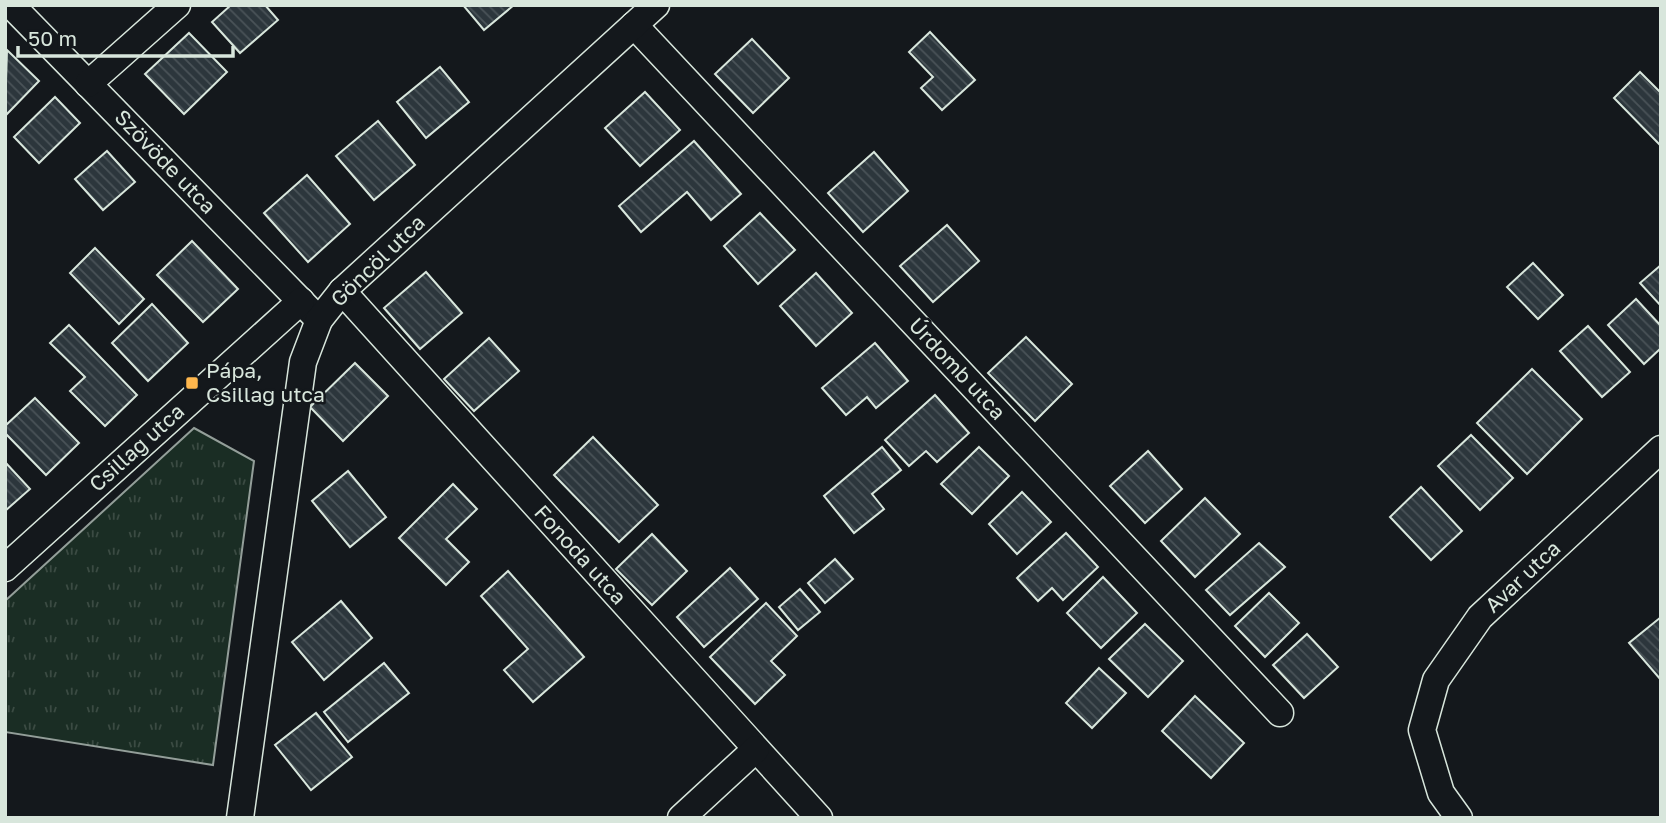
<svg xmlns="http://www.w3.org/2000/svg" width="1666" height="823" font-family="'Golos Text',sans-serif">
	<defs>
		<pattern id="grass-tufts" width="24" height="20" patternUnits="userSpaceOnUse" patternTransform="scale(1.75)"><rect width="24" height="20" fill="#1a2d24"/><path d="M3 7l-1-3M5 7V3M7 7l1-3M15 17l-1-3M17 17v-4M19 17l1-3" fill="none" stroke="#3b4b43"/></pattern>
		<pattern id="building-back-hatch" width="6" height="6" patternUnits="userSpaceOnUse" patternTransform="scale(1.75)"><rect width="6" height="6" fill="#2c363c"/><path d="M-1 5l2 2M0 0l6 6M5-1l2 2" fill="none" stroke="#4a5358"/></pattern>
	</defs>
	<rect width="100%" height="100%" fill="#14181c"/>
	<polygon fill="url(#grass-tufts)" stroke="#939e99" stroke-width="2" points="194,428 254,461 213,765 5,732 5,601"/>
	<g fill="url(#building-back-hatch)" stroke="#d8e6dc" stroke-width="2">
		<polygon points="231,5 265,5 278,20 240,53 212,22"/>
		<polygon points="463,5 514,5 484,30"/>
		<polygon points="930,32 975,80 942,110 921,88 933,77 909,52"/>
		<polygon points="189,33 227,72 184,114 145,74"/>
		<polygon points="752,39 789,78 753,113 715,74"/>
		<polygon points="7,50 39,81 7,114 5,112"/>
		<polygon points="440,67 469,102 426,138 397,102"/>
		<polygon points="1640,72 1661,93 1661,146 1614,98"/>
		<polygon points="645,92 680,130 640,166 605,128"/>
		<polygon points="55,97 80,123 39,163 14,137"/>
		<polygon points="378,121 415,165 374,200 336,156"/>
		<polygon points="694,141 741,194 711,220 687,192 641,232 619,206"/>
		<polygon points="107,151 135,182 103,210 75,179"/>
		<polygon points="874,152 908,191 863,232 828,193"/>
		<polygon points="307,175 350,224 308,262 264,213"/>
		<polygon points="760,213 795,250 758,284 724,246"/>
		<polygon points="947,225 979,261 933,302 900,266"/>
		<polygon points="192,241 238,289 203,322 157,275"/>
		<polygon points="95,248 144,299 119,324 70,273"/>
		<polygon points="1533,263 1563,295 1538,319 1507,287"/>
		<polygon points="1661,265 1661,306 1640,283"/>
		<polygon points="426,272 462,313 420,349 384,308"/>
		<polygon points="816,273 852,313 816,346 780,306"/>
		<polygon points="1636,299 1661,326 1661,348 1644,364 1608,325"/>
		<polygon points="152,304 188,343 148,381 112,343"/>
		<polygon points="69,325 137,395 105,426 70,391 85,377 50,343"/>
		<polygon points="1588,326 1630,372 1602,397 1560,351"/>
		<polygon points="1026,337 1072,384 1035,421 988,373"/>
		<polygon points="489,338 519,371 474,411 444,379"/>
		<polygon points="875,343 908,381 876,408 867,397 846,415 822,388"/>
		<polygon points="355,363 388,396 343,441 310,407"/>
		<polygon points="1532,369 1582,419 1527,474 1477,423"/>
		<polygon points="935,395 969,433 937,462 926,451 909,466 885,440"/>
		<polygon points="35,398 79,443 46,475 5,433 5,426"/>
		<polygon points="1471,435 1513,478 1480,510 1438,466"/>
		<polygon points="593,437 658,505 619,542 554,475"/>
		<polygon points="882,447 901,470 872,494 884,509 854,533 824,496"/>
		<polygon points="979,447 1009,476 972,514 941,484"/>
		<polygon points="1148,451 1182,489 1145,523 1110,486"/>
		<polygon points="5,462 30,489 5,511"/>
		<polygon points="348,471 386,517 350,547 312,501"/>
		<polygon points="453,484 477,509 446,539 469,562 446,585 399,538"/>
		<polygon points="1421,487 1462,531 1431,560 1390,517"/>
		<polygon points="1022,492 1051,522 1017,554 989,524"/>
		<polygon points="1205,498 1240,534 1195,577 1161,541"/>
		<polygon points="1066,533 1098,567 1063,600 1052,588 1038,601 1017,578"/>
		<polygon points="652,534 687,571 652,605 616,569"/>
		<polygon points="1259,543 1285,567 1230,615 1206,590"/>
		<polygon points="835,559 853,579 825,603 808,583"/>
		<polygon points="730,568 758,599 704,647 677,617"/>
		<polygon points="508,571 584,657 533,702 504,670 528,649 481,596"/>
		<polygon points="1103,577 1137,613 1101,648 1067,613"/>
		<polygon points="800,589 820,612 798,630 779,607"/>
		<polygon points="1269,593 1299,623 1265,657 1235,626"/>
		<polygon points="341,601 372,638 324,680 292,642"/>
		<polygon points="766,603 797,636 771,661 785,675 755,704 710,657"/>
		<polygon points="1661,617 1661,680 1629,643"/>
		<polygon points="1145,624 1183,661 1148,697 1109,659"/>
		<polygon points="1307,634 1338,667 1304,698 1273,665"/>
		<polygon points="384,663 409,693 348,742 324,712"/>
		<polygon points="1099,668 1126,693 1092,728 1066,703"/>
		<polygon points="1195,696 1244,743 1211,778 1162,731"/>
		<polygon points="316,713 352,757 311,790 275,745"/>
	</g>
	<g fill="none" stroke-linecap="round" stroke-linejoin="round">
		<defs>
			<g id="street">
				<polyline points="11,5 319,320"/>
				<polyline points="634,25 1280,713"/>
				<polyline points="88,84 177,5"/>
				<polyline points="342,291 819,818"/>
				<polyline points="5,568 301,301"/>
				<polyline points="240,818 303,362 319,320 342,291 656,5"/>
				<polyline points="681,818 756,749"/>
				<polyline points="1459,818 1441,793 1422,730 1436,680 1480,617 1661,449"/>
			</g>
		</defs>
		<use href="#street" stroke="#d8e6dc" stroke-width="29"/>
		<use href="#street" stroke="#14181c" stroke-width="26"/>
	</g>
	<rect fill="#ffb74d" stroke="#14181c" stroke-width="2.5" x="185" y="376" width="14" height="14" rx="3.5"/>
	<g text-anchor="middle" stroke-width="5" stroke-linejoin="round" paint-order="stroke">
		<g font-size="21" fill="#d8e6dc" stroke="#14181c">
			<text transform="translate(165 162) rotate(46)" y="7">Szövöde utca</text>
			<text transform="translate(378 261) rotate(-44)" y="7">Göncöl utca</text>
			<text transform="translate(957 369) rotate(47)" y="7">Úrdomb utca</text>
			<text transform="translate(137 448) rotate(-42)" y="7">Csillag utca</text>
			<text transform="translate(580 555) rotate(48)" y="7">Fonoda utca</text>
			<text transform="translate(1523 577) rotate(-43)" y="7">Avar utca</text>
		</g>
		<g font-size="21" fill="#d8e6dc" stroke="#14181c" text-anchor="start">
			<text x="206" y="378">Pápa,<tspan x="206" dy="24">Csillag utca</tspan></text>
		</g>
	</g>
	<rect width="1666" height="823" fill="none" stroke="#d8e6dc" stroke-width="14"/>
	<path d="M18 46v10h215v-10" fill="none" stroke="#d8e6dc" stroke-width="3.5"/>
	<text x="28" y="46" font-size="21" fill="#d8e6dc" stroke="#14181c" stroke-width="5" paint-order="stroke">50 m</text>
</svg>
